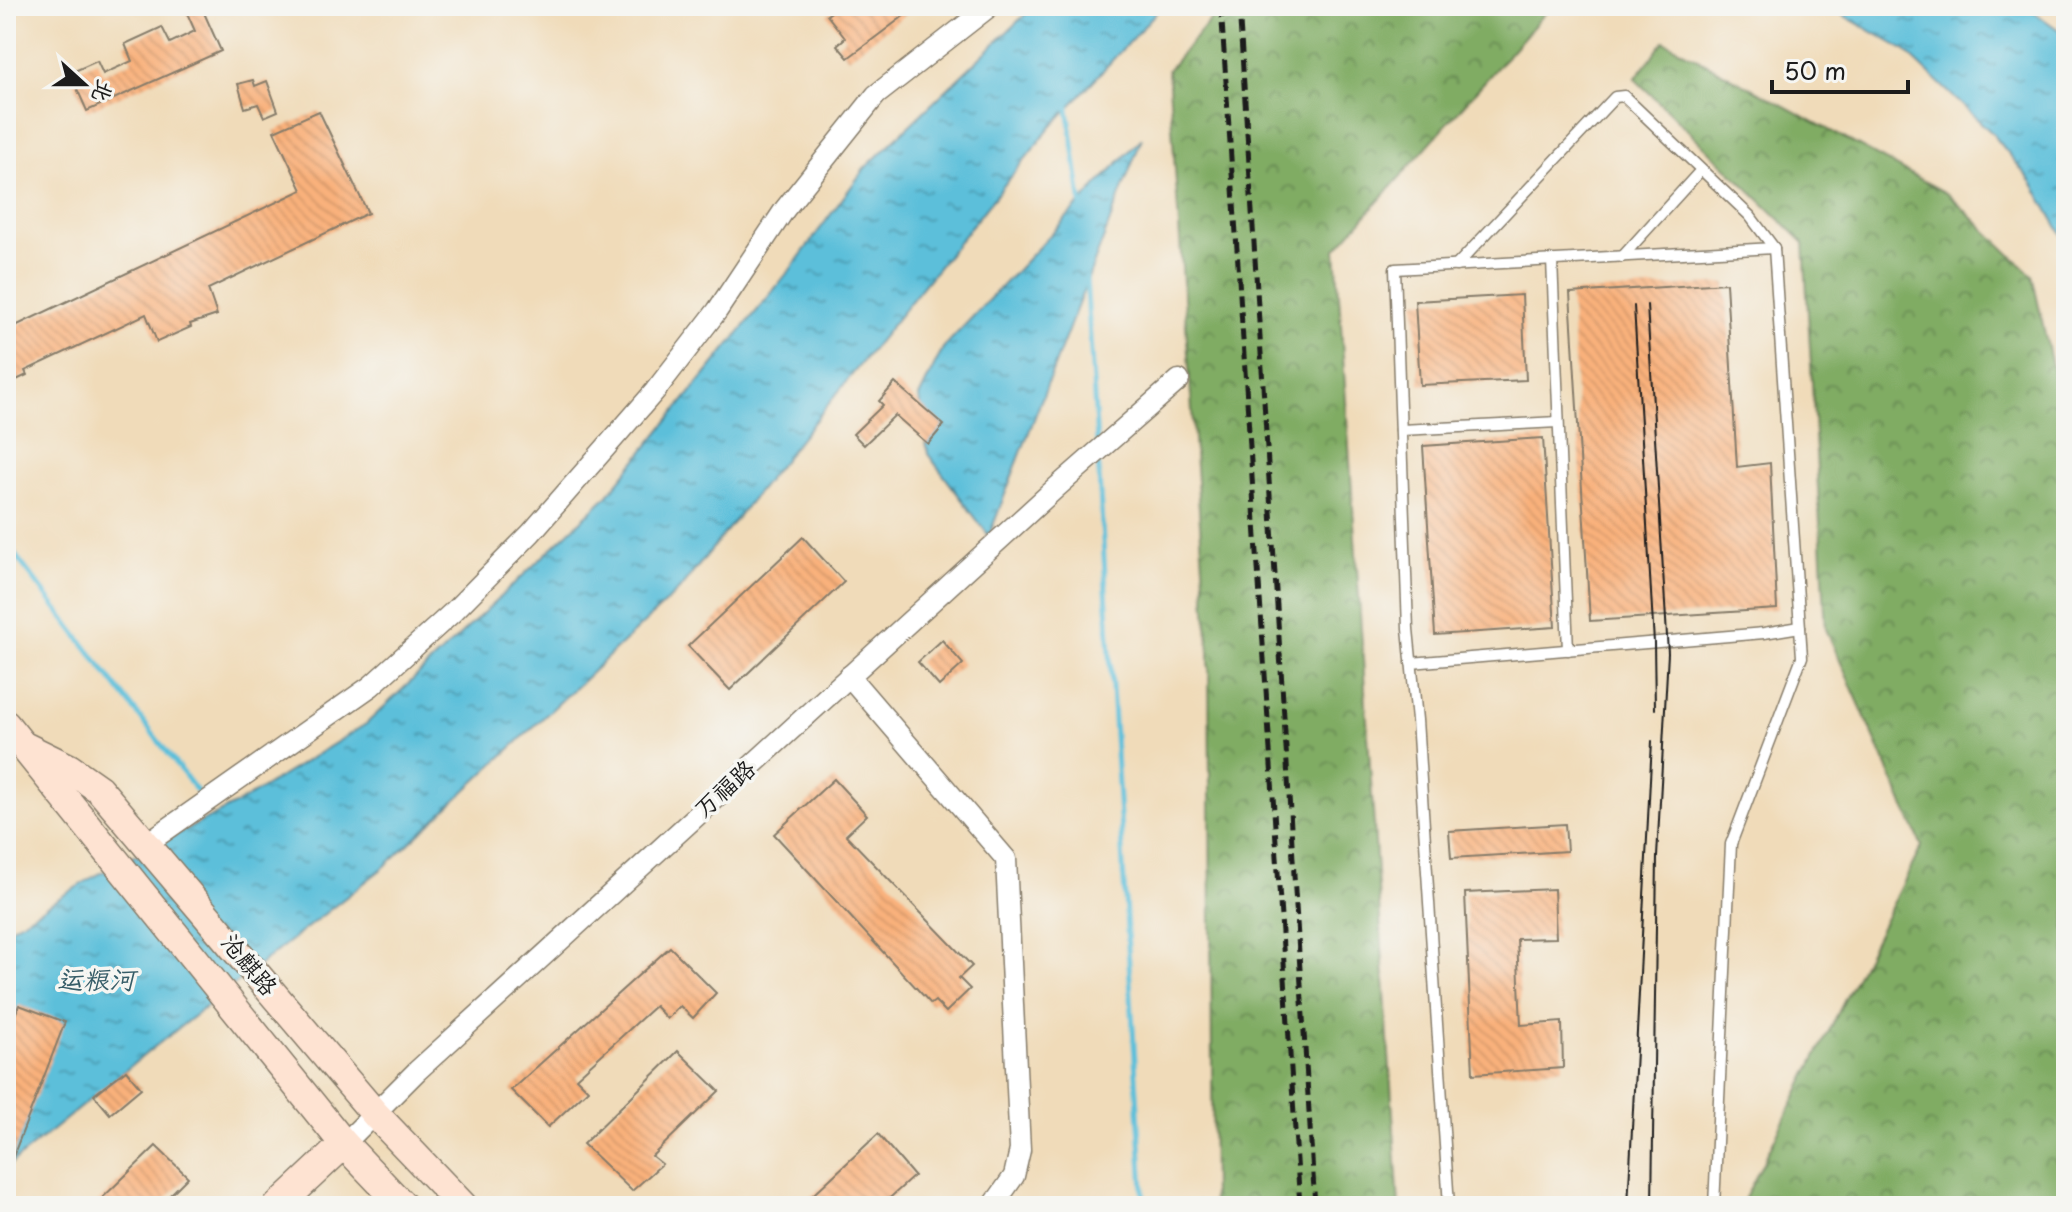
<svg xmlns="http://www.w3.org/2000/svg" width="2072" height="1212" font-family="'Playpen Sans','LXGW WenKai TC',sans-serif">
	<defs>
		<pattern id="forest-crowns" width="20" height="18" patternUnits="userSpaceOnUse" patternTransform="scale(2)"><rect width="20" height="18" fill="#80ac64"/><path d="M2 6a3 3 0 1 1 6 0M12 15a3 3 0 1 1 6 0" fill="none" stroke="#688b52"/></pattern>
		<pattern id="water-ripples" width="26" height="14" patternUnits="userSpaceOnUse" patternTransform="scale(2)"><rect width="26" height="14" fill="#5cbfda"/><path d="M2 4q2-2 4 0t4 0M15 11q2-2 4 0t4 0" fill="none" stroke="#4b9ab0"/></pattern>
		<pattern id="building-back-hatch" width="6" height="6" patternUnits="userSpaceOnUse" patternTransform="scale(2)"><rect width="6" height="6" fill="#f9b17b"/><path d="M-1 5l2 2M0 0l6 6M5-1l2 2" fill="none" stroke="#d5986a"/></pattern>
	</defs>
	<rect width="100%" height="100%" fill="#f6f6f2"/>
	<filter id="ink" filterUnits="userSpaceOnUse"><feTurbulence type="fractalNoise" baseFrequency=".0125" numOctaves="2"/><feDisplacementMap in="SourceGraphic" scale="16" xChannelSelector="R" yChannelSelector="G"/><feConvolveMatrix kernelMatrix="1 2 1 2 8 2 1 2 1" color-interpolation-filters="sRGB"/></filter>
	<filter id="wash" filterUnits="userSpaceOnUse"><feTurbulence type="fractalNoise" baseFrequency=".006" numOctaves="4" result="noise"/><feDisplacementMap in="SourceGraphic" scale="32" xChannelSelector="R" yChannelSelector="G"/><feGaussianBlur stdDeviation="1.8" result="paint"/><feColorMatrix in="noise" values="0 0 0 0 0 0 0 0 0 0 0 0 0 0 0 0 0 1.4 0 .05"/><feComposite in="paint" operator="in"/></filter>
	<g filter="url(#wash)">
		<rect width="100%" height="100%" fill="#f0dbb9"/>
		<g fill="url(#forest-crowns)" stroke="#4e6440" stroke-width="2">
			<polygon points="1222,6 1545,6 1548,10 1336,249 1399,1206 1213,1206 1209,652 1168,70"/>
			<polygon points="1664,41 1948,194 2032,275 2066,429 2066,1206 1741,1206 1922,846 1826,629 1804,243 1635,79"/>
		</g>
		<g fill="url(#water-ripples)" stroke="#3c6e7b" stroke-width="2">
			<polygon points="1034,6 1162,6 1050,128 679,590 383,868 148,1052 6,1168 6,931 93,877 235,805 366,724 607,496 790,270 865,168"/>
			<polygon points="1827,6 2025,6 2066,35 2066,242 2032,182 1992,133 1904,50"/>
			<polygon points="1142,138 989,536 928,454 919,397 943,348"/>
		</g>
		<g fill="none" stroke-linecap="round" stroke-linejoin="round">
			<g stroke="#5cbfda" stroke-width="5">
				<polyline points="1067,102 1082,207"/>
				<polyline points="1086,277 1097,442"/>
				<polyline points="1098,460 1144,1206"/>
				<polyline points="6,543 203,799"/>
			</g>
		</g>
		<g id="blocks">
			<g fill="url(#building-back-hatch)">
				<polygon points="201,6 221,51 87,111 70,73 97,61 103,74 132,61 125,44 162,27 170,43 195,31 187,13"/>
				<polygon points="840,6 917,6 848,58 837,45 845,38 827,15"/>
				<polygon points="253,80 255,86 267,81 278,111 264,117 258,104 245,108 238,84"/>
				<polygon points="319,111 368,213 208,289 217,315 190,324 191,327 157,342 146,314 25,371 27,375 6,385 6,336 13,332 11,328 302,190 274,131"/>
				<polygon points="1726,283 1737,467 1770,463 1777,609 1590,621 1570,293"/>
				<polygon points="1522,295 1526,380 1420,385 1415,301"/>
				<polygon points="895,383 944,425 928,444 895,415 864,445 853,434 883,405 879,401"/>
				<polygon points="1543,438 1555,627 1435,635 1423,446"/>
				<polygon points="803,537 844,582 730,690 688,646"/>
				<polygon points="942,640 963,664 939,686 918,662"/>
				<polygon points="834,779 867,815 846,835 972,966 959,978 970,989 946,1012 935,1001 931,1004 774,834"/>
				<polygon points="1565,824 1567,851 1451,858 1449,831"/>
				<polygon points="1554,889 1556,938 1517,939 1521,1025 1562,1022 1563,1068 1473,1074 1465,893"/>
				<polygon points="670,947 716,993 693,1018 680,1006 667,1019 655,1006 576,1078 588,1090 548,1127 511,1090"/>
				<polygon points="19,1005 65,1022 7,1172 6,1038"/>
				<polygon points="678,1051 719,1091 652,1156 662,1164 632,1191 583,1144"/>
				<polygon points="126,1070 141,1088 110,1114 94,1095"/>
				<polygon points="878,1134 914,1176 881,1206 801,1206"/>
				<polygon points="156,1146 188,1177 159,1206 94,1206"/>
			</g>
		</g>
	</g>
	<g filter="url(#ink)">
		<use href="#blocks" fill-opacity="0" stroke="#867c6a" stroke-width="2"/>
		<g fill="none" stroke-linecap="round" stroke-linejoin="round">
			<defs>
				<g id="service">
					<polyline points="1622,257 1701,170"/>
					<polyline points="1552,260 1568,650"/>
					<polyline points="1456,266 1615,97 1624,96 1750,216 1774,248 1802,657 1731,844 1714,1206"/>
					<polyline points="1401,430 1558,422"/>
					<polyline points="1411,663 1764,633 1800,627"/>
					<polyline points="1449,1206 1417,720 1408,629 1395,269 1774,248"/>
				</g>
				<g id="minor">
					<polyline points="849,676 1006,859 1020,1150 1014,1176 993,1206"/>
					<polyline points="146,844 371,686 453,612 531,533 655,391 717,311 785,209 876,95 990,6"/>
					<polyline points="344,1144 417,1071 1057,487 1179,380"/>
				</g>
				<g id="secondary">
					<polyline points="6,725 344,1144 403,1206"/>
					<polyline points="20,744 69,768 99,789 375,1114 463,1206"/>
					<polyline points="278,1206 344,1144"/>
				</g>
			</defs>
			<use href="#service" stroke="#867c6a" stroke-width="13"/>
			<use href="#minor" stroke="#867c6a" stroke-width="23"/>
			<use href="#secondary" stroke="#867c6a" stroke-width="31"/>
			<use href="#service" stroke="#fff" stroke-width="10"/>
			<use href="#minor" stroke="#fff" stroke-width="20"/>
			<use href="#secondary" stroke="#fee3d2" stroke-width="28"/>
			<g stroke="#1c1c1c" stroke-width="2">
				<polyline points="1647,305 1668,653 1657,857 1652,1206"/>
				<polyline points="1634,306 1654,643 1655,709"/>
				<polyline points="1628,1206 1652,741"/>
			</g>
			<g stroke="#1c1c1c" stroke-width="5" stroke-dasharray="12 6" stroke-linecap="butt">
				<polyline points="1221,6 1300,1206"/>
				<polyline points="1239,6 1315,1206"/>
			</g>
		</g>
	</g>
	<g text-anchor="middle" stroke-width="7" stroke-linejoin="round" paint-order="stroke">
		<g font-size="24" fill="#1c1c1c" stroke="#f6f6f2">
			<text transform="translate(725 789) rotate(-42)" y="8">万福路</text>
			<text transform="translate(249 965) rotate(50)" y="8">沧麒路</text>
		</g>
		<g font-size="26" font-style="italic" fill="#365d68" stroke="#f6f6f2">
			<text x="96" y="989">运粮河</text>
		</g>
	</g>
	<rect width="2072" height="1212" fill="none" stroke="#f6f6f2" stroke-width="32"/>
	<g transform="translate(84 84) rotate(111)" stroke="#f6f6f2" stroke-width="6" paint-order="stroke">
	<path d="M0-6L14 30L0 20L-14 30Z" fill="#1c1c1c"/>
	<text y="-12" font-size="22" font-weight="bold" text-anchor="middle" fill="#1c1c1c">北</text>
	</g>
	<path d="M1772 80v12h136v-12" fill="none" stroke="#1c1c1c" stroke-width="4"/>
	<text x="1784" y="80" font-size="24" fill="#1c1c1c" stroke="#f6f6f2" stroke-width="6" paint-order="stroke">50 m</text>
</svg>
